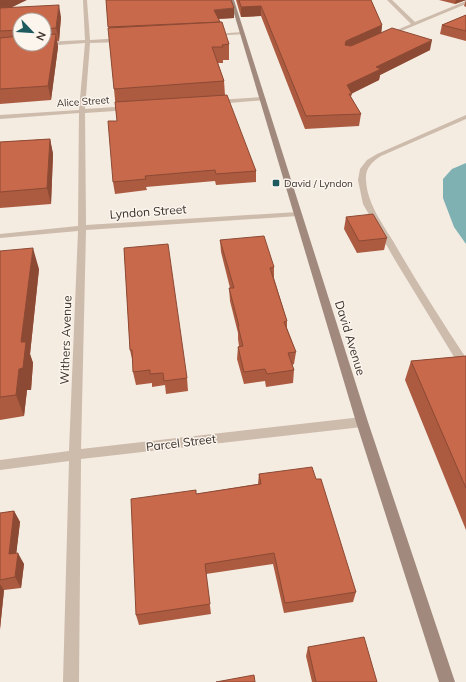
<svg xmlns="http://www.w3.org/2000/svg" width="466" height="682" font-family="Mulish,sans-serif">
	<rect width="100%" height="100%" fill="#f4ebe1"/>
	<polygon fill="#7fb0b2" points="466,163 466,244 454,227 443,198 443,179 452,169"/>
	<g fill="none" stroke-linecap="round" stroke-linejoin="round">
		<path fill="#cdbbac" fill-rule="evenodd" d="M466,115V119L381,156C372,162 365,168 366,180C367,203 382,223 393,241C416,281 441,320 466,358V371L462,370L395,260L363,204L358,180L360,169L367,160L377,154Z"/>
		<g fill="#cdbbac" fill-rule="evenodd">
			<polygon points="83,0 87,0 90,40 122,38 125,40 122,42 90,43 85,109 130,106 133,108 130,110 85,113 86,225 298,212 302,214 298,216 86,230 81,449 362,417 366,419 368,422 366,425 362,427 81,459 79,682 63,682 69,461 0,470 0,460 69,451 78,231 0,238 0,234 78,226 79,113 0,119 0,115 79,110 85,43 44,46 41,44 44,44 44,42 85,40"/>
			<polygon points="387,0 392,0 415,22 466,1 466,4 387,37 385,35 411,24"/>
			<polygon points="243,32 245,34 214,36 212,35 214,34"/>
			<polygon points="263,97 266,99 265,100 217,104 214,102 217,100"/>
		</g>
		<polygon fill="#a18a7d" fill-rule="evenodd" points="230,0 234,0 368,422 455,682 439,682 356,422"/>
	</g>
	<g fill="#ac5a40" fill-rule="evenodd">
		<path d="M0,0L12,8L61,17L59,41H57L58,47L51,100L0,104ZM20,20H44V44H20Z"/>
		<polygon points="106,0 234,18 219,19 229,44 229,60 223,60 223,63 218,63 224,81 225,95 256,171 256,182 216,185 215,181 146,187 147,190 115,194 113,182 117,121 114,89"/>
		<polygon points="236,0 371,0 382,25 381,33 430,50 380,75 379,80 352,93 351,97 361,114 359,126 305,129 261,16 241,17"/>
		<polygon points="439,0 466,0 466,7 464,6 466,0 455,4"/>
		<polygon points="466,15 466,41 440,34 442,25"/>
		<polygon points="50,139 53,154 51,204 0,208 0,142"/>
		<polygon points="346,217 387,238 384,250 357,253 344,229"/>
		<polygon points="220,240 274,267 274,278 287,321 287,328 296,352 294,364 292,365 294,370 293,383 266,387 265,381 244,384 237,359 238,347 239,346 238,339 238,333 230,301 229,288 230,288 221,252"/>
		<polygon points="124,248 187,378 188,391 166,394 165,385 152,387 152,383 136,385 133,372 133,363 130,350"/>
		<polygon points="0,251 39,269 30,354 33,363 31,390 27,390 24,416 0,420"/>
		<polygon points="466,356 466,530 405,380 411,361"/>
		<polygon points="259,474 316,479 356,592 353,602 284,613 273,564 206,574 211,614 139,625 136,615 196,494 258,484"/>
		<polygon points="14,511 20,522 16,553 24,564 21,588 4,590 0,629 0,513"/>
		<polygon points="308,647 377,682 312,682 306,656"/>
	</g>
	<g fill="#8c4a34">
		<polygon points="0,0 27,0 0,13"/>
		<polygon points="456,0 466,0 455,4"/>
		<polygon points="59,5 61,17 59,41 56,28"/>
		<polygon points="261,6 261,16 241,17 241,7"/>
		<polygon points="234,8 234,18 214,19 214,10"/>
		<polygon points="382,25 381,36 344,52 346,41"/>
		<polygon points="56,34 58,47 51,100 48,86"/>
		<polygon points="432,40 430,50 380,75 379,80 351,94 347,85 376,67"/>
		<polygon points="50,139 53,154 51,204 47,188"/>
		<polygon points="33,248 39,269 30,354 33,363 31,390 27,390 24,416 16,395 21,342"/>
		<polygon points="14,511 20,522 15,565 9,554"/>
		<polygon points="18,553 24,564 21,588 15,577"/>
		<polygon points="0,584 4,590 0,629"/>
	</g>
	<g fill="#c8694b" stroke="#8c4a34">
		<polygon points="106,0 231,0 234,8 214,10 220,22 108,27"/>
		<polygon points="239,0 371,0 382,25 346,41 345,45 351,46 392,28 432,40 376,67 381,69 347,85 352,94 349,94 361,114 306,116 261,6 241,7"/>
		<polygon points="59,5 56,28 44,29 44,20 20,20 20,30 0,31 0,8"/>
		<polygon points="466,15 466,31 442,25"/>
		<polygon points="222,22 229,44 222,45 223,47 212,47 224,81 114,89 108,28"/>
		<polygon points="56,34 48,86 0,89 0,38 20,36 20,44 44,44 44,35"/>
		<polygon points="227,95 256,171 216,174 215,170 145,176 146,179 113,182 108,121 117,121 115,102"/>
		<polygon points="50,139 47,188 0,192 0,142"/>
		<polygon points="373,214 387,238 359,241 346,217"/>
		<polygon points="264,236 274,267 270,268 287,321 284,322 296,352 288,353 294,370 267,374 265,369 244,372 238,347 243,346 238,326 239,326 229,288 234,288 220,240"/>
		<polygon points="168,244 187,378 164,381 163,373 150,374 150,370 133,372 132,350 130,350 124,248"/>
		<polygon points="33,248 21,342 26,342 23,368 19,369 16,395 0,397 0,251"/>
		<polygon points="466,356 466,488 411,361"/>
		<polygon points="312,467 316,479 321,479 356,592 285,603 274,553 205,564 210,604 136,615 131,499 196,490 196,494 261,484 259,474"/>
		<polygon points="14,511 9,554 18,553 15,577 0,580 0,513"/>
		<polygon points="364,637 377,682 316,682 308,647"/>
		<polygon points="254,675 255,682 216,682"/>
	</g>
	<rect fill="#1f5a5e" stroke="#fbf5ee" stroke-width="1.5" x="272" y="179" width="8" height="8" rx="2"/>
	<g text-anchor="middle" stroke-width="3" stroke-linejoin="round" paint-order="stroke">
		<g font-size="10" fill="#3b302b" stroke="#fbf5ee">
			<text transform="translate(83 101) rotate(-4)" y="4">Alice Street</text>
		</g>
		<g font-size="10" fill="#3b302b" stroke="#fbf5ee" text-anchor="start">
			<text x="284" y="187">David / Lyndon</text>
		</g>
		<g font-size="12" fill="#3b302b" stroke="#fbf5ee">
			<text transform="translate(148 212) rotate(-4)" y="4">Lyndon Street</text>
			<text transform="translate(350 338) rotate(73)" y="4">David Avenue</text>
			<text transform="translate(66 340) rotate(-88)" y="4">Withers Avenue</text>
			<text transform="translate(181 443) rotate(-7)" y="4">Parcel Street</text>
		</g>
	</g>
	<g transform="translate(32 32) rotate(115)"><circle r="19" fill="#fbf5ee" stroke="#aea6a0"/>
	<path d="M0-3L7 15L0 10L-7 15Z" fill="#1f5a5e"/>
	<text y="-6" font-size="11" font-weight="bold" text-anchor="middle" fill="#3b302b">N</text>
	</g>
</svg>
